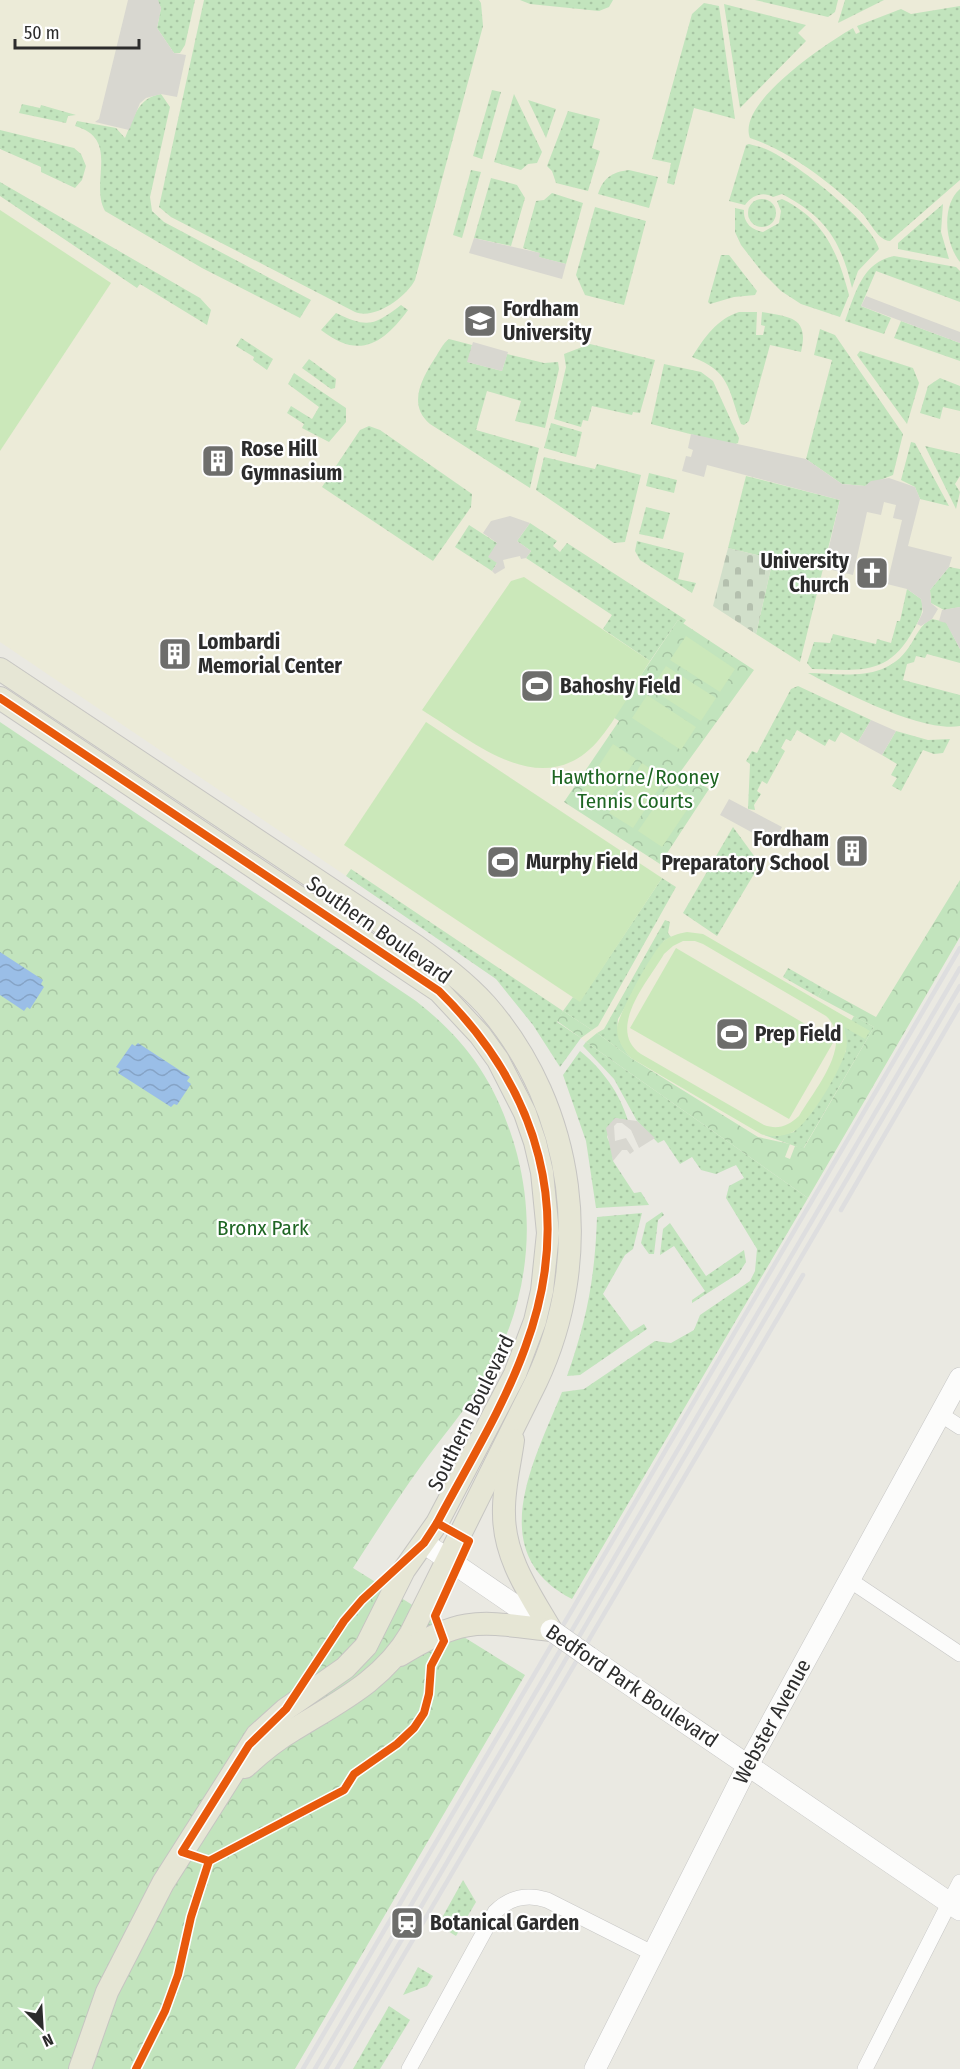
<svg xmlns="http://www.w3.org/2000/svg" width="960" height="2069" font-family="'Fira Sans Condensed',sans-serif">
	<defs>
		<pattern id="grass-dots" width="8" height="8" patternUnits="userSpaceOnUse" patternTransform="scale(1.5)"><rect width="8" height="8" fill="#c2e4bd"/><path d="M2 2h.1M6 6h.1" fill="none" stroke="#a7c4a3" stroke-width="1.8" stroke-linecap="round"/></pattern>
		<pattern id="cemetery-stones" width="16" height="16" patternUnits="userSpaceOnUse" patternTransform="scale(1.5)"><rect width="16" height="16" fill="#d1dfca"/><path d="M2 7V4a2 2 0 0 1 4 0v3zM10 15v-3a2 2 0 0 1 4 0v3z" fill="#b4c0ae"/></pattern>
		<pattern id="park-crowns" width="20" height="18" patternUnits="userSpaceOnUse" patternTransform="scale(1.5)"><rect width="20" height="18" fill="#c2e4bd"/><path d="M2 6a3 3 0 1 1 6 0M12 15a3 3 0 1 1 6 0" fill="none" stroke="#a7c4a3"/></pattern>
		<pattern id="water-waves" width="16" height="10" patternUnits="userSpaceOnUse" patternTransform="scale(1.5)"><rect width="16" height="10" fill="#9abee7"/><path d="M0 5q4-4 8 0t8 0" fill="none" stroke="#85a3c6"/></pattern>
	</defs>
	<rect width="100%" height="100%" fill="#eae9e2"/>
	<polygon fill="#ecebd8" points="0,0 960,0 960,937 808,1198 438,938 0,642"/>
	<g fill="url(#grass-dots)">
		<polygon points="157,0 195,0 185,45 180,53 174,53 157,28 161,8"/>
		<path d="M204,0H479L481,3L483,26L415,280C406,297 375,320 355,312L171,217L159,207Z"/>
		<polygon points="520,0 613,0 609,7 599,11 530,4"/>
		<polygon points="755,0 838,0 835,12 828,17"/>
		<polygon points="845,0 884,0 838,23"/>
		<polygon points="704,3 719,6 735,119 694,108 674,185 667,183 671,163 652,159 692,14"/>
		<polygon points="724,4 806,25 798,33 806,41 740,108"/>
		<path d="M960,6V180L890,241C878,241 869,220 861,212C831,183 790,151 750,138C736,103 827,43 853,28L856,34L860,32L857,26L901,9L911,14Z"/>
		<polygon points="492,90 501,92 482,159 473,156"/>
		<path d="M161,94L170,107L150,197L152,211L164,222L311,300L300,318L202,268L105,211C89,182 121,139 75,126L77,121L116,128L125,138C134,118 137,98 161,94Z"/>
		<polygon points="514,94 542,152 537,163 528,164 521,170 494,162"/>
		<polygon points="528,100 556,109 546,138"/>
		<polygon points="22,104 40,108 41,105 76,115 68,116 66,123 19,113"/>
		<polygon points="568,111 600,119 592,148 600,151 588,191 556,183 552,171 547,166"/>
		<polygon points="0,130 74,148 81,154 86,166 82,180 75,188 41,172 41,167 0,149"/>
		<path d="M749,144C755,146 762,147 768,150C794,162 872,221 879,249L858,271L852,288C841,241 826,217 782,194L773,197C763,191 752,195 745,205L729,201L746,145Z"/>
		<polygon points="471,170 481,172 462,238 453,235"/>
		<path d="M629,170L658,177L649,208L598,194C603,178 612,172 629,170Z"/>
		<polygon points="491,178 517,185 525,198 511,246 474,238"/>
		<polygon points="0,182 200,298 211,310 207,325 140,284 137,288 0,196"/>
		<path d="M960,189V262C945,244 941,205 960,189Z"/>
		<polygon points="552,193 583,203 566,264 538,257 539,253 523,248 536,201 544,200"/>
		<circle cx="762" cy="213" r="14"/>
		<path d="M782,199C824,219 838,253 849,295L840,317L801,304L781,291L762,272L741,245L735,232V208L744,210C743,222 751,230 763,232L779,223L781,211L777,201Z"/>
		<polygon points="943,204 941,232 949,259 898,249 898,243"/>
		<polygon points="595,207 646,221 624,305 585,295 576,275"/>
		<polygon points="721,255 729,255 757,291 755,295 734,297 710,304 708,302"/>
		<path d="M894,256L956,267L960,271V302L876,271L861,306L891,318L884,334L845,321C855,294 862,262 894,256Z"/>
		<path d="M401,305L408,310C383,344 359,360 321,330L336,313C367,328 374,326 401,305Z"/>
		<path d="M739,312H757L756,335H763L765,326L761,325L762,312C792,317 809,318 801,352L770,345L749,421L744,425L741,424C728,389 730,371 692,357C704,338 717,319 739,312Z"/>
		<polygon points="901,321 960,343 960,361 894,338"/>
		<polygon points="820,329 835,335 903,434 893,475 865,486 842,484 806,459 832,360 814,355"/>
		<polygon points="241,338 273,359 267,370 253,360 254,357 236,346"/>
		<path d="M449,339L472,345L468,362L502,371L507,354L544,363L558,362L559,369L545,428L515,421L521,401L487,391L476,430L539,448L530,488L430,424C407,405 422,378 435,358C439,352 443,343 449,339Z"/>
		<polygon points="590,344 655,360 640,413 633,412 632,415 592,406 588,421 583,420 581,427 554,419 566,367 564,354"/>
		<polygon points="860,351 913,368 919,383 907,424 857,355"/>
		<polygon points="309,359 336,379 335,388 331,389 302,368"/>
		<polygon points="664,364 701,372 713,381 739,438 738,443 733,445 651,424"/>
		<polygon points="294,373 346,408 346,422 329,442 302,428 304,424 287,413 291,406 312,419 319,407 288,384"/>
		<polygon points="940,378 960,386 960,411 943,407 940,419 920,413 928,386"/>
		<polygon points="551,423 582,432 576,457 544,448"/>
		<polygon points="369,426 380,430 472,494 471,507 433,561 322,487 360,430"/>
		<polygon points="911,442 915,443 949,506 920,499 915,487 901,480"/>
		<polygon points="925,446 960,454 960,476 955,484 960,492 956,509"/>
		<polygon points="544,457 595,469 597,464 641,475 625,542 614,543 536,490"/>
		<polygon points="649,473 677,480 674,493 646,486"/>
		<polygon points="746,476 840,500 800,662 756,634 773,559 728,548"/>
		<polygon points="646,507 670,513 663,539 639,534"/>
		<polygon points="530,523 557,541 553,546 560,552 567,543 686,620 683,624 678,620 650,661 603,629 612,615 526,558 531,551 517,541"/>
		<polygon points="469,525 497,543 497,563 492,571 455,547"/>
		<polygon points="637,541 684,553 678,579 696,583 692,593 640,560 635,551"/>
		<polygon points="949,567 960,569 960,607 944,610 931,603 930,590"/>
		<path d="M907,589L921,599C925,611 920,618 914,629C888,677 860,670 812,669L807,663L814,642L830,643L833,634L876,644L877,639L891,643L897,621H900Z"/>
		<path d="M932,619L946,622L960,649V663L927,654L925,658L916,656L914,662L907,664L903,680L960,695V726C923,733 841,691 808,673C845,674 886,682 909,647C916,637 920,624 932,619Z"/>
		<polygon points="798,686 871,720 858,742 841,732 835,742 829,739 825,746 797,730 791,741 786,739 781,748 785,751 767,784 762,781 757,791 761,794 754,805 755,810 748,809 750,764 746,761 752,751 757,753 791,689"/>
		<polygon points="896,731 928,740 950,739 943,753 934,754 923,750 901,791 892,786 897,778 891,775 897,764 882,755"/>
		<polygon points="733,827 760,864 717,936 683,913"/>
		<polygon points="351,869 563,1011 573,997 580,1001 662,878 676,887 598,1026 592,1030 563,1011 557,1022 581,1038 560,1067 533,1025 496,979 346,876"/>
		<path d="M665,920L670,922L668,933L671,937L664,941L618,1019C616,1034 621,1046 631,1058L597,1033L604,1029Z"/>
		<polygon points="788,968 823,988 818,997 783,977"/>
		<polygon points="854,1016 874,1027 803,1149 761,1134 777,1136 794,1132 846,1051 844,1026 869,1031 851,1021"/>
		<path d="M586,1042L808,1198L572,1599C482,1553 535,1459 562,1392L584,1389L655,1341L671,1343L694,1330L700,1315L750,1281L755,1271L757,1249L726,1198L729,1186L744,1178L736,1165L716,1174L701,1170L692,1157L680,1164L664,1140L658,1143L637,1121L614,1079L583,1046Z"/>
		<path d="M580,1051C602,1069 620,1093 628,1121L615,1118L607,1137L612,1148L613,1161L634,1193L641,1192L649,1205L596,1208L586,1141L563,1075Z"/>
		<polygon points="662,1212 664,1215 658,1220 654,1254 649,1254 641,1243 646,1223"/>
		<path d="M642,1213L633,1249L625,1255L603,1294L631,1332L644,1324L647,1329L580,1375L567,1376C587,1320 595,1277 597,1217Z"/>
		<polygon points="670,1223 706,1276 744,1250 746,1262 739,1273 692,1303 692,1300 705,1291 674,1246 660,1255 663,1229"/>
		<polygon points="463,1880 476,1902 456,1936 438,1925"/>
		<polygon points="418,1967 433,1976 427,1986 403,1995"/>
		<polygon points="389,2006 410,2020 380,2069 353,2069"/>
	</g>
	<polygon fill="url(#cemetery-stones)" points="728,548 773,559 756,634 713,606"/>
	<g fill="url(#park-crowns)">
		<polygon points="678,620 754,670 681,771 709,789 660,864 564,802 619,721 613,717"/>
		<path d="M0,722L416,1001C470,1043 499,1088 517,1154C538,1234 525,1315 481,1385C463,1413 440,1439 421,1466C397,1499 375,1534 353,1568L525,1675L295,2069H0Z"/>
		<polygon points="960,880 960,937 808,1198 586,1042 597,1033 631,1058 758,1137 790,1144 785,1157 790,1159 795,1146 804,1148 874,1027 818,997 823,988 876,1017"/>
		<polygon points="563,1011 592,1030 581,1038 557,1021"/>
	</g>
	<g fill="#cbe8ba" fill-rule="evenodd">
		<polygon points="0,210 111,283 0,451"/>
		<path d="M524,577L650,661C633,687 617,719 597,742C542,803 474,742 422,710L511,581Z"/>
		<polygon points="686,636 735,669 720,692 670,660"/>
		<polygon points="666,666 716,698 701,721 651,689"/>
		<polygon points="647,695 696,727 681,750 632,718"/>
		<polygon points="426,722 662,878 580,1002 344,845"/>
		<polygon points="613,744 636,759 603,809 580,794"/>
		<polygon points="642,763 665,779 633,828 609,813"/>
		<polygon points="671,783 695,798 662,847 638,831"/>
		<path d="M687,932L703,934L870,1031L865,1039L844,1027C846,1035 848,1042 846,1050C842,1068 809,1124 793,1132C783,1137 772,1137 761,1134L631,1058C624,1050 617,1041 617,1029C617,1016 651,954 662,943C669,936 677,934 687,932ZM683,941H695L703,944L826,1016C855,1043 815,1089 799,1116C788,1126 778,1130 764,1125L641,1054C605,1029 649,980 664,954L673,946Z"/>
		<polygon points="676,948 834,1041 789,1119 630,1028"/>
	</g>
	<g fill="#d8d7d0">
		<polygon points="128,0 158,0 161,8 157,28 174,53 186,55 177,97 161,94 146,98 140,103 129,130 95,122 99,119"/>
		<polygon points="474,238 540,253 539,257 566,264 562,279 469,253"/>
		<polygon points="866,296 960,332 960,343 861,306"/>
		<polygon points="473,342 508,352 502,371 467,362"/>
		<polygon points="691,434 806,459 842,484 865,486 871,481 889,478 915,487 920,499 908,546 952,557 949,567 930,590 931,603 938,609 932,619 921,626 917,624 923,612 921,599 907,589 887,584 902,520 893,518 896,505 884,502 881,515 867,512 853,575 824,568 840,500 707,465 704,477 682,471 686,456 691,457 693,450 688,448"/>
		<polygon points="510,516 530,523 517,541 531,551 526,558 521,559 520,556 503,560 505,568 495,574 492,571 497,563 488,557 497,543 483,533 491,521"/>
		<polygon points="960,607 960,649 946,623 939,621 942,610"/>
		<polygon points="871,720 896,731 882,755 858,742"/>
		<polygon points="729,799 782,827 773,844 720,815"/>
		<polygon points="615,1118 637,1121 655,1138 639,1148 631,1130 622,1123 617,1123 614,1126 615,1141 626,1138 634,1151 630,1154 627,1150 622,1150 613,1161 606,1128"/>
	</g>
	<g fill="url(#water-waves)">
		<polygon points="0,952 43,980 41,984 44,987 30,1009 27,1007 24,1011 0,995"/>
		<polygon points="138,1043 190,1077 187,1081 191,1084 177,1105 174,1104 171,1107 118,1073 120,1069 116,1067 132,1044 135,1046"/>
	</g>
	<g fill="none" stroke-linecap="round" stroke-linejoin="round">
		<defs>
			<g id="street">
				<polyline points="940,1414 960,1427"/>
				<polyline points="851,1581 960,1654"/>
				<path d="M409,2069L495,1912C510,1897 528,1894 547,1900L652,1953"/>
				<polyline points="865,2069 960,1882"/>
			</g>
			<g id="secondary">
				<polyline points="424,1543 551,1630"/>
				<polyline points="589,1657 960,1910"/>
				<path id="s1" d="M595,2069L748,1765L960,1378"/>
			</g>
			<g id="primary">
				<path d="M0,669L416,946C441,964 465,982 486,1005C576,1108 595,1258 536,1382L411,1633C383,1681 338,1702 293,1730C276,1740 260,1753 245,1767"/>
				<polyline points="0,698 439,991 480,1035 498,1060 525,1113 535,1142 542,1172 548,1233 542,1291 535,1321 515,1374 437,1523 404,1570 366,1646 345,1668 286,1709 257,1735 163,1883 107,1992 80,2069"/>
				<path d="M513,1440C510,1464 503,1489 504,1514C504,1558 530,1594 551,1630"/>
				<path d="M400,1655C464,1615 480,1622 551,1630"/>
			</g>
		</defs>
		<use href="#street" stroke="#c7c7c6" stroke-width="16"/>
		<use href="#secondary" stroke="#c7c7c6" stroke-width="22"/>
		<use href="#primary" stroke="#c6c5c2" stroke-width="24"/>
		<use href="#street" stroke="#fcfcfb" stroke-width="15"/>
		<use href="#secondary" stroke="#fcfcfb" stroke-width="21"/>
		<use href="#primary" stroke="#e6e6d5" stroke-width="22"/>
		<g stroke="#dededf" stroke-width="4.5">
			<polyline points="841,1210 960,1005"/>
			<polyline points="303,2069 960,948"/>
			<polyline points="315,2069 960,968"/>
			<polyline points="326,2069 960,986"/>
			<polyline points="337,2069 803,1275"/>
		</g>
		<defs>
			<polyline id="secondary-bridge" points="551,1630 589,1657"/>
		</defs>
		<use href="#secondary-bridge" stroke="#c7c7c6" stroke-width="22" stroke-linecap="butt"/>
		<use href="#secondary-bridge" stroke="#fcfcfb" stroke-width="21"/>
		<defs>
			<g id="cycleway">
				<path d="M0,698L439,991C540,1090 575,1214 525,1348C503,1409 467,1466 437,1523L424,1543L362,1600L344,1621L286,1709L249,1745L182,1852L209,1861"/>
				<polyline points="136,2069 165,2011 178,1975 191,1917 209,1861 344,1790 354,1774 397,1744 414,1728 424,1713 429,1694 431,1666 444,1641 435,1616 469,1541 437,1523"/>
			</g>
		</defs>
		<use href="#cycleway" stroke="#fff" stroke-width="11"/>
		<use href="#cycleway" stroke="#e8590c" stroke-width="8"/>
	</g>
	<defs>
		<symbol id="university-square" viewBox="-11 -11 22 22"><rect x="-9" y="-9" width="18" height="18" rx="4" fill="#6e6e6c" stroke="#fff"/><path d="M0-5L7-2L0 1L-7-2ZM-4 1L0 2.5L4 1V4Q0 6-4 4Z" fill="#fff"/></symbol>
		<symbol id="building-square" viewBox="-11 -11 22 22"><rect x="-9" y="-9" width="18" height="18" rx="4" fill="#6e6e6c" stroke="#fff"/><path d="M-4-6H4V6H1V3H-1V6H-4ZM-2.5-4.3h1.7v1.8h-1.7ZM.8-4.3h1.7v1.8H.8ZM-2.5-1h1.7V.8h-1.7ZM.8-1h1.7V.8H.8Z" fill="#fff"/></symbol>
		<symbol id="church-square" viewBox="-11 -11 22 22"><rect x="-9" y="-9" width="18" height="18" rx="4" fill="#6e6e6c" stroke="#fff"/><path d="M-1.2-6h2.4v3.5h3.3v2.4h-3.3V6h-2.4V-.1h-3.3v-2.4h3.3Z" fill="#fff"/></symbol>
		<symbol id="stadium-square" viewBox="-11 -11 22 22"><rect x="-9" y="-9" width="18" height="18" rx="4" fill="#6e6e6c" stroke="#fff"/><path d="M0-5a6.5 5 0 1 0 0 10a6.5 5 0 1 0 0-10ZM-3.5-1.8h7v3.6h-7Z" fill="#fff"/></symbol>
		<symbol id="station-square" viewBox="-11 -11 22 22"><rect x="-9" y="-9" width="18" height="18" rx="4" fill="#6e6e6c" stroke="#fff"/><path d="M-3-6H3Q5-6 5-4V2Q5 4 3 4L4.5 6H3L1.5 4h-3L-3 6H-4.5L-3 4Q-5 4-5 2V-4Q-5-6-3-6ZM-3.5-4v3h7v-3ZM-3.5 1v1.5H-2V1ZM2 1v1.5H3.5V1Z" fill="#fff"/></symbol>
	</defs>
	<g fill-rule="evenodd">
		<use href="#university-square" x="461" y="302" width="38" height="38"/>
		<use href="#building-square" x="199" y="442" width="38" height="38"/>
		<use href="#church-square" x="853" y="554" width="38" height="38"/>
		<use href="#building-square" x="156" y="635" width="38" height="38"/>
		<use href="#stadium-square" x="518" y="667" width="38" height="38"/>
		<use href="#building-square" x="833" y="832" width="38" height="38"/>
		<use href="#stadium-square" x="484" y="843" width="38" height="38"/>
		<use href="#stadium-square" x="713" y="1015" width="38" height="38"/>
		<use href="#station-square" x="388" y="1904" width="38" height="38"/>
	</g>
	<g text-anchor="middle" stroke-width="4.5" stroke-linejoin="round" paint-order="stroke">
		<g font-size="21" font-weight="bold" fill="#2c2c2c" stroke="#fff" text-anchor="start">
			<text x="503" y="316">Fordham<tspan x="503" dy="24">University</tspan></text>
			<text x="241" y="456">Rose Hill<tspan x="241" dy="24">Gymnasium</tspan></text>
			<text x="849" y="568" text-anchor="end">University<tspan x="849" dy="24">Church</tspan></text>
			<text x="198" y="649">Lombardi<tspan x="198" dy="24">Memorial Center</tspan></text>
			<text x="560" y="693">Bahoshy Field</text>
			<text x="829" y="846" text-anchor="end">Fordham<tspan x="829" dy="24">Preparatory School</tspan></text>
			<text x="526" y="869">Murphy Field</text>
			<text x="755" y="1041">Prep Field</text>
			<text x="430" y="1930">Botanical Garden</text>
		</g>
		<g font-size="21" fill="#1e6623" stroke="#fff">
			<text x="635" y="784">Hawthorne/Rooney<tspan x="635" dy="24">Tennis Courts</tspan></text>
			<text x="263" y="1235">Bronx Park</text>
		</g>
		<g font-size="21" fill="#2c2c2c" stroke="#fff">
			<text transform="translate(379 930) rotate(35)" y="7">Southern Boulevard</text>
			<text transform="translate(471 1413) rotate(-64)" y="7">Southern Boulevard</text>
			<text transform="translate(632 1686) rotate(34)" y="7">Bedford Park Boulevard</text>
			<text dy="7" stroke="none"><textPath href="#s1" startOffset="390">Webster Avenue</textPath></text>
		</g>
	</g>
	<g transform="translate(42 2027) rotate(156)" stroke="#ffffff" stroke-width="4.5" paint-order="stroke">
	<path d="M0-4.5L10 22L0 15L-10 22Z" fill="#2c2c2c"/>
	<text y="-9" font-size="16" font-weight="bold" text-anchor="middle" fill="#2c2c2c">N</text>
	</g>
	<path d="M15 39v9h124v-9" fill="none" stroke="#2c2c2c" stroke-width="3"/>
	<text x="24" y="39" font-size="18" fill="#2c2c2c" stroke="#ffffff" stroke-width="4.5" paint-order="stroke">50 m</text>
</svg>
